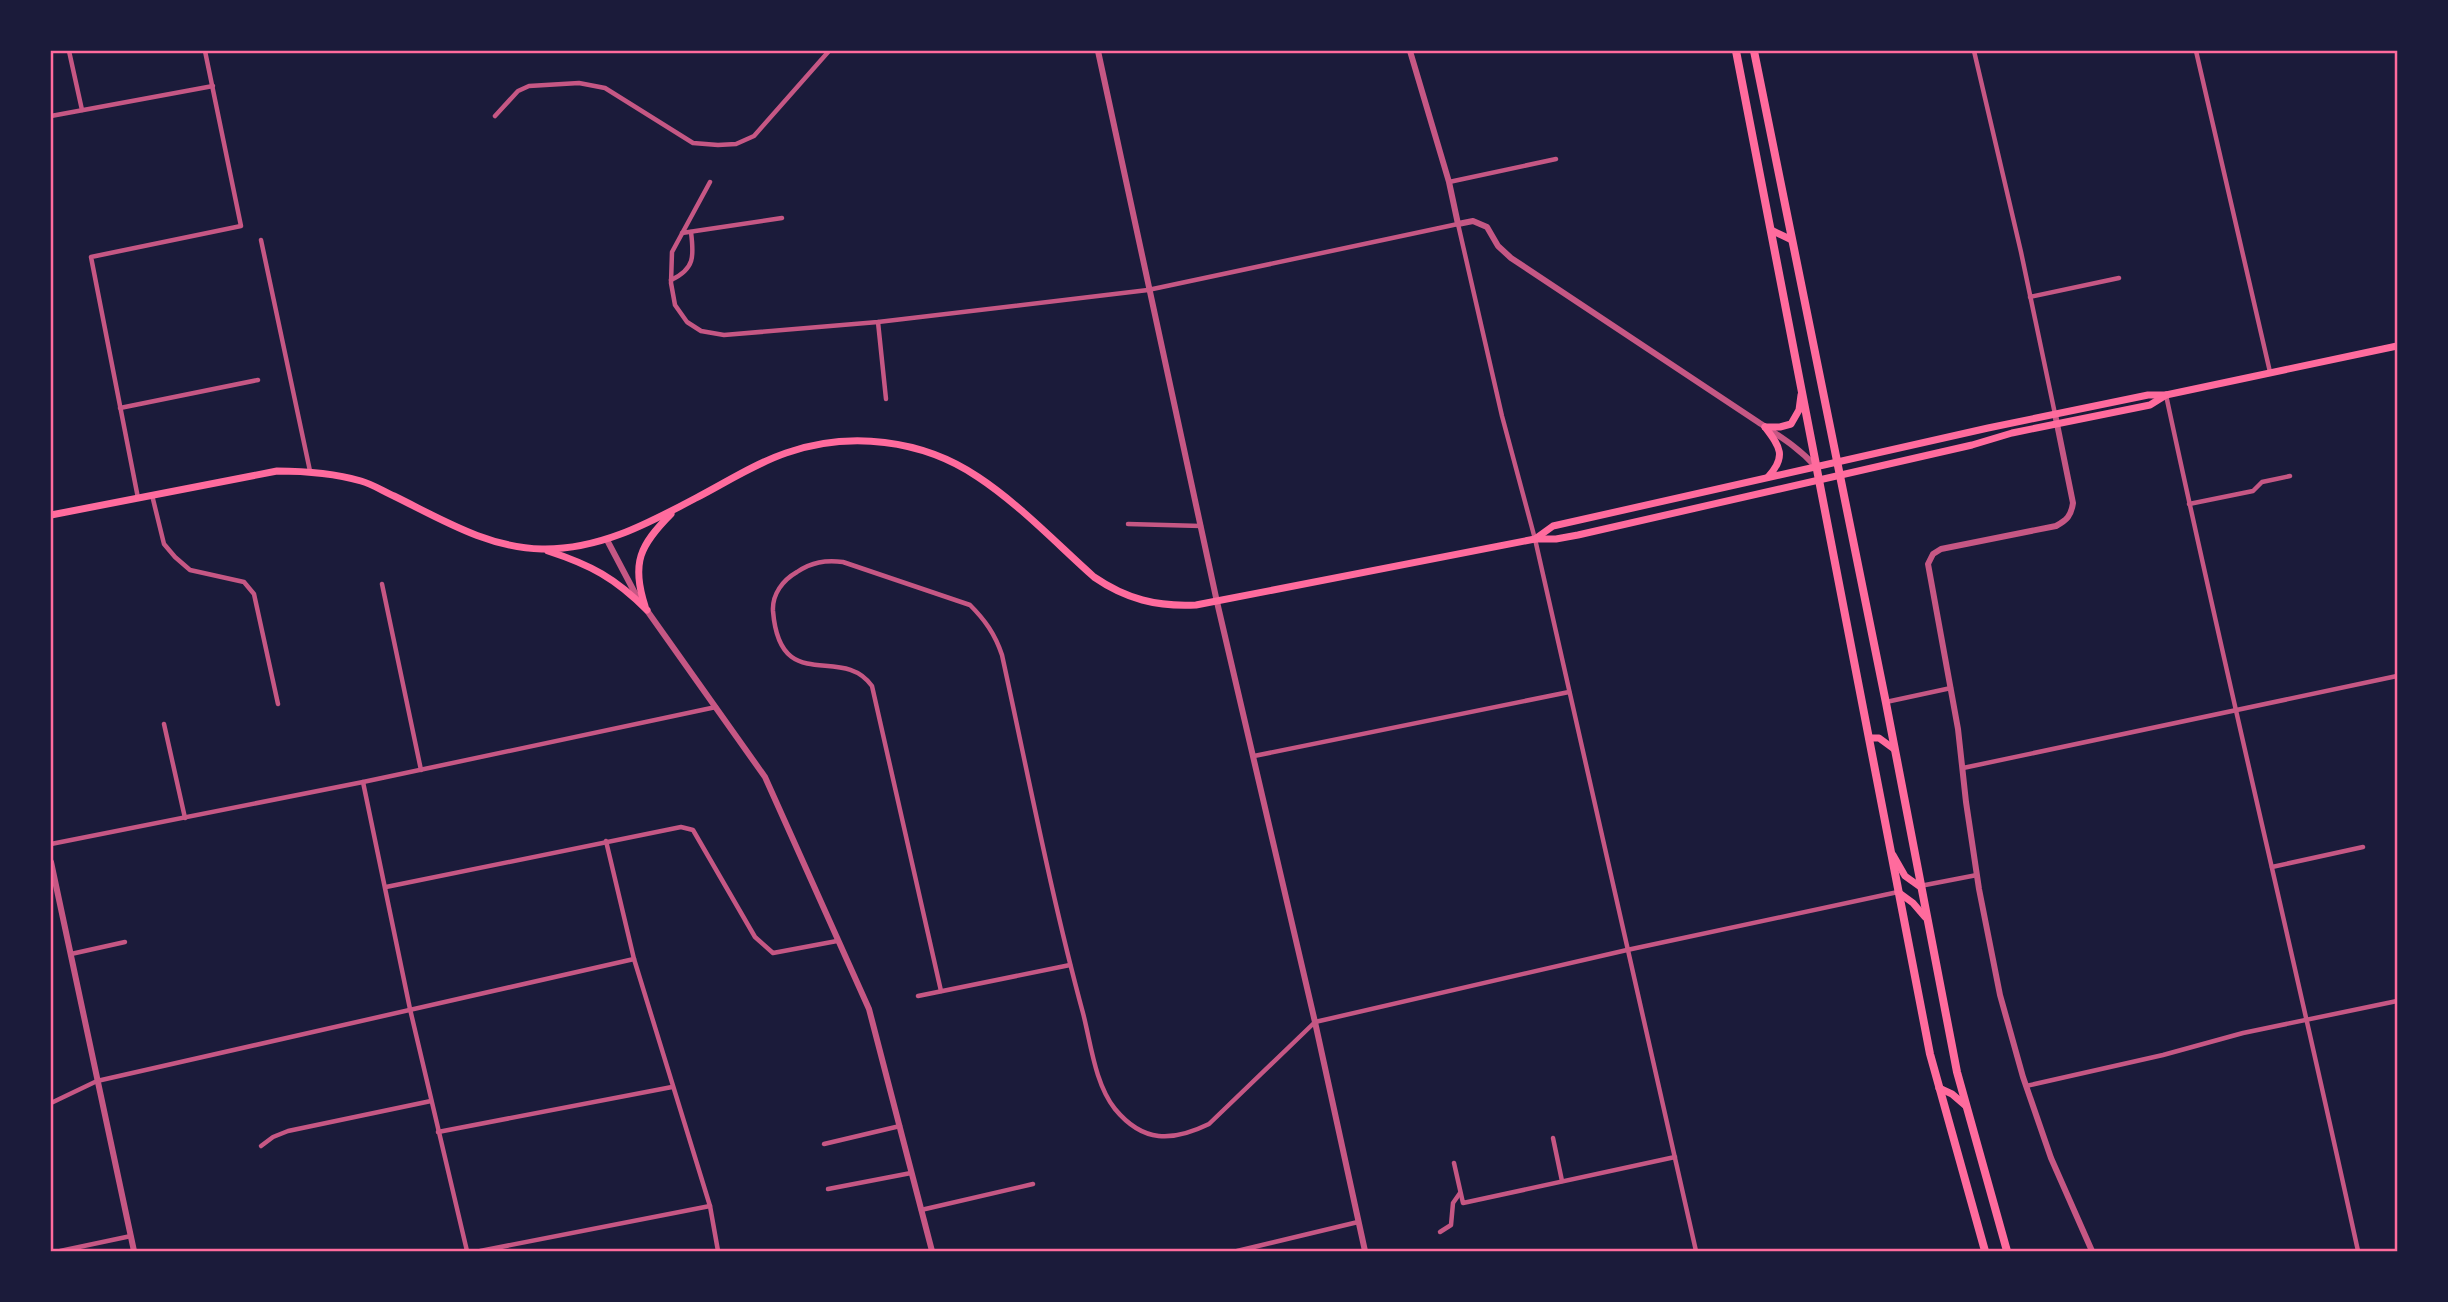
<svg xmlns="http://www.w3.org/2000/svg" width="2448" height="1302" font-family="'Playfair Display',serif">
	<rect width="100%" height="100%" fill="#1b1b3a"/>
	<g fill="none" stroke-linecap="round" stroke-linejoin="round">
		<g stroke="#c65784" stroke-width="4.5">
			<polyline points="69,51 82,110"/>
			<polyline points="1974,51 2021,252 2055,414"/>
			<polyline points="2196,51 2270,372"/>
			<polyline points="51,116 213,86"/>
			<polyline points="495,116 518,91 529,86 579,83 605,88 693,143 718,145 736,144 754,136 829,51"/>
			<polyline points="710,182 672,252 671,283 675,305 687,322 701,331 724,335 878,322 1148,290 1458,224 1502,416 1535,539 1696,1251"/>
			<polyline points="1449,182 1556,159"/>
			<polyline points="682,233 782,218"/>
			<polyline points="261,240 310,471"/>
			<path d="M671,280C695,269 694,256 691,232"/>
			<polyline points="2030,297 2119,278"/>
			<polyline points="878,322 886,399"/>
			<path d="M2166,395C2227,681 2296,965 2358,1251"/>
			<polyline points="120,408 258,380"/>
			<polyline points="152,495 164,544 175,557 190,570 244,582 254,594 278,704"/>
			<polyline points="138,498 91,257 241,226 205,51"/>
			<polyline points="2189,504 2253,491 2262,482 2290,476"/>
			<polyline points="1128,524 1201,526"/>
			<polyline points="382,584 421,770"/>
			<polyline points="1886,702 1951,688"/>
			<polyline points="164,724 185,818"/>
			<polyline points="1254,756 1569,692"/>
			<polyline points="1963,768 2397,676"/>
			<polyline points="363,782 410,1009 467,1251"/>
			<polyline points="606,841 634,959 710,1206 718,1251"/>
			<polyline points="51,844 363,782 716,707"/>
			<polyline points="2272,867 2363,847"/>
			<polyline points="1920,886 1977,875"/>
			<polyline points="386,887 681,827 693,830 755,937 773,953 837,941"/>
			<polyline points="71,954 125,942"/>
			<path d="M941,991L872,686C842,643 780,697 773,611C772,594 783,580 797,572C812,562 825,560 843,562L970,605C985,620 995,634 1002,655C1028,774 1051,895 1083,1013C1091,1044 1095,1084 1115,1109C1143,1143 1172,1142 1209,1124L1315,1022L1627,950L1898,892"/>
			<polyline points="918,996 1070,965"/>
			<polyline points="2026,1086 2163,1055 2243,1033 2397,1001"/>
			<polyline points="51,1103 97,1081 634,959"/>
			<polyline points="438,1132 672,1087"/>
			<polyline points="1553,1138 1562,1181"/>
			<polyline points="824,1144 900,1126"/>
			<polyline points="261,1146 273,1137 288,1131 431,1101"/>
			<polyline points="1454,1163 1463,1203 1675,1157"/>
			<polyline points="828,1189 911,1173"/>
			<polyline points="921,1210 1033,1184"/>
			<polyline points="1440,1232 1451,1225 1453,1203 1460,1193"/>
			<polyline points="60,1251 131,1236"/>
			<polyline points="480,1251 710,1206"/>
			<polyline points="1237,1251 1358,1222"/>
		</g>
		<g stroke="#c65784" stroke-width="6">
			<polyline points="1098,51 1217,602 1315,1022 1365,1251"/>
			<path d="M1410,51L1449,182L1458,224L1473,221L1487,227L1498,246L1511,258L1758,422C1779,436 1798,447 1816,467"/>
			<path d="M2055,414L2073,503C2071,516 2067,520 2056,526L1941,549L1933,554L1928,564L1958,729L1966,802L1979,889L2000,995L2023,1077L2051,1158L2092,1251"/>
			<polyline points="607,540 636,595 765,777 869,1009 932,1251"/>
			<polyline points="51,862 134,1251"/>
		</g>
		<g stroke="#ff6b9d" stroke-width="7">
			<path d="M1765,427C1780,447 1787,456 1768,477"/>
			<path d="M51,515L277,471C305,471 333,473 361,481C372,484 383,491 394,496C441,519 488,548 542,549C599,550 647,524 696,498C725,483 754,464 786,453C849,431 922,439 978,477C1019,504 1057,544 1094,577C1126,599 1157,607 1196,605L1535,539H1556L1578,535L1972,445L2012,433L2150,405L2166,395"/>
			<polyline points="1535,539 1553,526 1988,428 2148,395 2166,395 2397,346"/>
			<path d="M548,551C591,565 615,578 647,610"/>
			<path d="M645,606C631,563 640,545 671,514"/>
		</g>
		<g stroke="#ff6b9d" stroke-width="7">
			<polyline points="1771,230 1792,240"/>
			<polyline points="1765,427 1780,427 1791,424 1799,410 1801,395"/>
			<polyline points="1869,738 1879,738 1894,749"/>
			<polyline points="1893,855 1905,876 1919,886"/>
			<polyline points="1898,892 1913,903 1925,917"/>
			<polyline points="1939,1088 1952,1094 1966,1106"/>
		</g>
		<g stroke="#ff6b9d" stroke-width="8">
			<polyline points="1736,51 1930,1054 1985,1251"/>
			<polyline points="1754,51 1886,703 1957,1072 2007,1251"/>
		</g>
	</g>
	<rect width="2448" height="1302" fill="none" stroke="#1b1b3a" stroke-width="105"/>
	<rect x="52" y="52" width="2344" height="1198" fill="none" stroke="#ff6b9d" stroke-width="2.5"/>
</svg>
